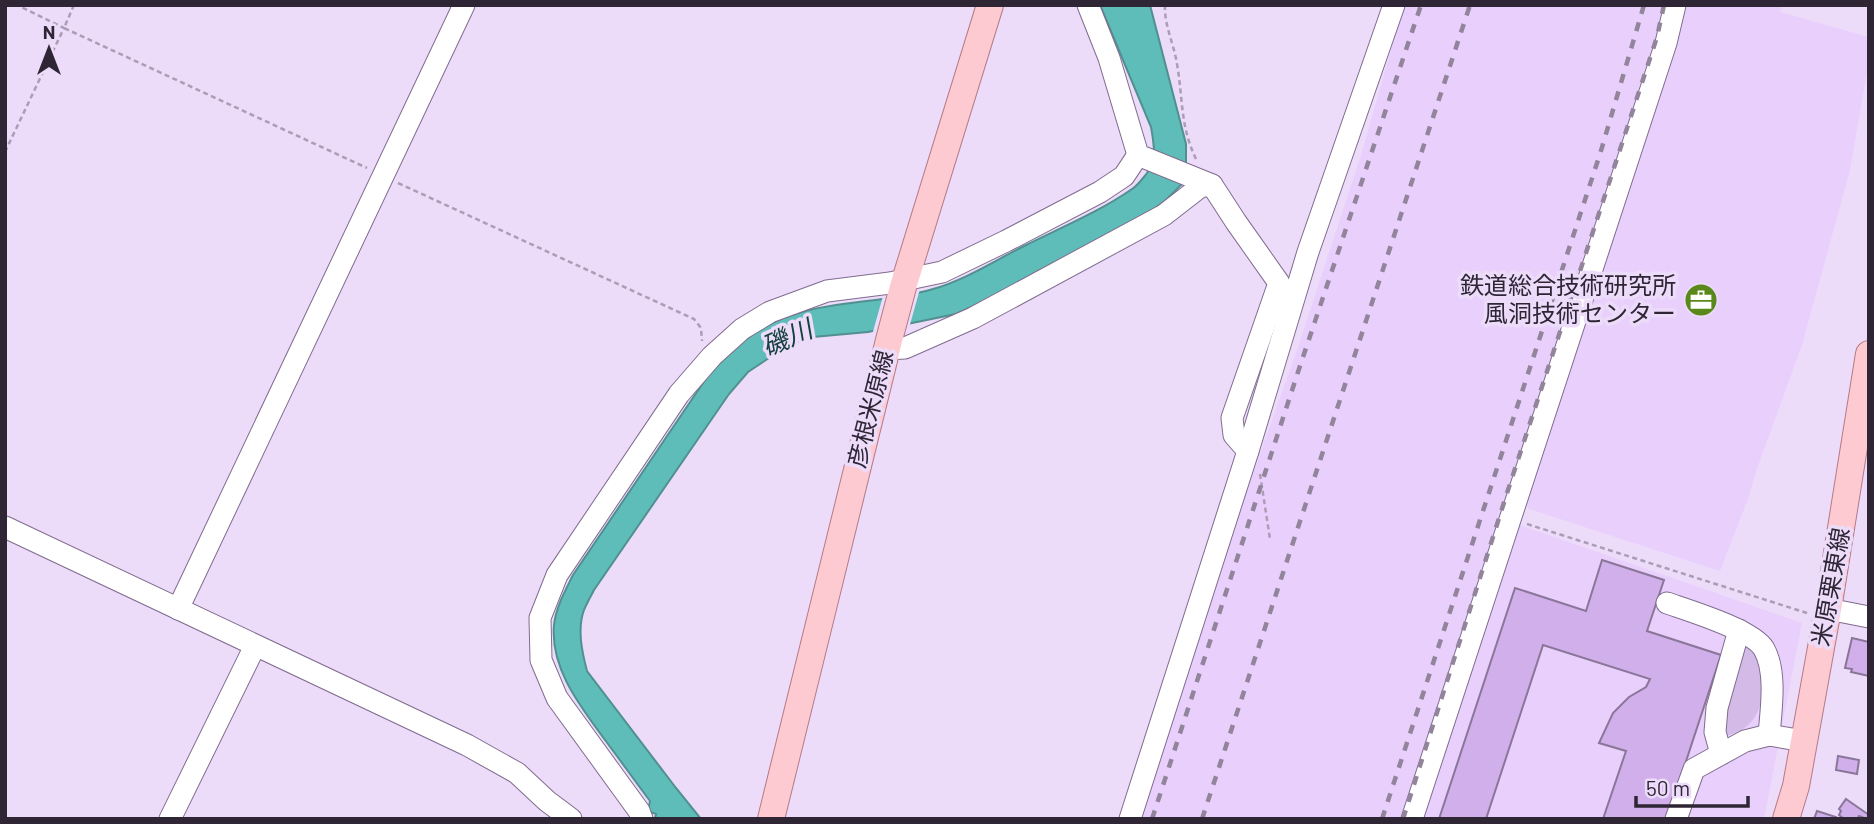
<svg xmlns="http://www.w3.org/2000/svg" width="1874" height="824" font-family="Barlow,'Noto Sans JP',sans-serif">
	<rect width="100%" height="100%" fill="#eddbfa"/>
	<g fill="#e9d0fc">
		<polygon points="1404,5 1667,5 1407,819 1137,819 1222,560 1296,353 1361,155"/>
		<polygon points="1687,5 1782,5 1780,12 1869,37 1869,60 1850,170 1802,345 1757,469 1748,499 1720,571 1529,509 1524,500"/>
		<polygon points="1517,524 1802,623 1764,819 1423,819"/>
	</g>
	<path fill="#d4bbe7" d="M1745,648H1754C1768,681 1768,729 1724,736L1723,720Z"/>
	<path fill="#5ebdb8" stroke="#509091" stroke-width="2" d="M1100,5H1150L1186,144V164L1183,183L1166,200L1142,218L991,298L956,314L868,332L813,337L790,344L748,372L729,394L594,590C591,596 587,603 584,610C577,629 582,652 587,671L676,788L701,819L655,818L656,814L648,811L650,801C635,781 620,760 605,740C581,707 550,669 554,625C556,607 565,591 573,575L707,377C732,349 755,327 792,315C837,300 887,303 933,289C965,280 994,261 1024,246C1060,228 1099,212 1132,189C1138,185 1143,178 1147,173C1157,157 1154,145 1151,127Z"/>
	<polygon fill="#eddbfa" points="920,289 909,328 872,335 883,296"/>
	<g fill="#d1afea" stroke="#8a7698" stroke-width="2">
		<polygon points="1602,560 1664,580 1647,631 1721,655 1667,819 1603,819 1626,751 1599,743 1613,713 1629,697 1646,687 1650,679 1543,645 1486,819 1439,819 1515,588 1586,611"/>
		<polygon points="1852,638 1869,642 1869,676 1851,672 1852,669 1845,668"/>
		<polygon points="1838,756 1859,760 1857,774 1836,770"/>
		<polygon points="1846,799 1869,815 1867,819 1859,816 1857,819 1844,819 1839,815 1841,811 1839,809"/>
		<polygon points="1817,811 1836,817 1835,819 1814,819"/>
	</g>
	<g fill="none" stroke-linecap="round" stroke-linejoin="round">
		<defs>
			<g id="minor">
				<polyline points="1088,5 1109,58 1138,155 1212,185 1236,222 1279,283 1232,418 1234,435 1248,451"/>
				<polyline points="886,349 905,348 973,318 1164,215 1200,187 1212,185"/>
				<polyline points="5,527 467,745 517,773 547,801 571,819"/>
				<path d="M1667,603C1690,611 1753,630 1764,649C1777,672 1771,710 1769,735"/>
				<polyline points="178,609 464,5"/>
				<polyline points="1828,609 1869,617"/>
				<polyline points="1721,754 1715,732 1717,708 1739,630"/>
				<polyline points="170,819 255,646"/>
				<polyline points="642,819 639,811 557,698 541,660 540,618 557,575 679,394 712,356 742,329 770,312 827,291 890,283 942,272 1006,241 1100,192 1124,176 1138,155"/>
				<polyline points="1130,819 1248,451 1308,252 1394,5"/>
				<polyline points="1412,819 1666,43 1675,5"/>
				<polyline points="1676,819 1694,769 1745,741 1769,735 1804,741"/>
			</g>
			<g id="major">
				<polyline points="771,819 889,340 903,287 990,5"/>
				<polyline points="1786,819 1796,786 1828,609 1869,354"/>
			</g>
		</defs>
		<use href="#minor" stroke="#806c8e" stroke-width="23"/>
		<use href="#major" stroke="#b47a86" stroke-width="28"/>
		<g stroke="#ac9db7" stroke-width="2.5" stroke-dasharray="5 3.5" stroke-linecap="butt">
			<polyline points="74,5 64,28 367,168"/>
			<path d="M1165,5C1164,25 1174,44 1177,64C1183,98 1180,126 1196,159"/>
			<polyline points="5,152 64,28 17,5"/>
			<polyline points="398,183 694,319 701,328 702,341"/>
			<polyline points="1260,474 1270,539"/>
			<polyline points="1527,524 1807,613"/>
		</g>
		<use href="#minor" stroke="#fff" stroke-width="21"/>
		<use href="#major" stroke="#fdcad1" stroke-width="26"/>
		<g stroke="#91849b" stroke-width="4.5" stroke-dasharray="9 9" stroke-linecap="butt">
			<polyline points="1152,819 1299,369 1421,5"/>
			<polyline points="1202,819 1470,5"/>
			<polyline points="1382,819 1600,154 1644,5"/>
			<polyline points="1403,819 1508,490 1657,37 1664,5"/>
		</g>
	</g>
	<defs>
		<symbol id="office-disc" viewBox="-11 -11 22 22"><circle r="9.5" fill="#5a881a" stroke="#eddbfa"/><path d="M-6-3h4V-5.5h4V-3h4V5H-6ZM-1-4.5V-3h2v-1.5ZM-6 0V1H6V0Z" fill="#fff"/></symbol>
	</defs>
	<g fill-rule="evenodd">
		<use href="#office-disc" x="1682" y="281" width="38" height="38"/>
	</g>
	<g text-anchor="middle" stroke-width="7" stroke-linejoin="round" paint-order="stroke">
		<g font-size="24" fill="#2e2635" stroke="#eddbfa" text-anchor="end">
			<text x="1676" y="294">鉄道総合技術研究所<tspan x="1676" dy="28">風洞技術センター</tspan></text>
		</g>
		<g font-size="24" fill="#2e2635" stroke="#eddbfa">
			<text transform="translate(871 409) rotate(-76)" y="8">彦根米原線</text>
			<text transform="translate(1831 587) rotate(-80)" y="8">米原栗東線</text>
		</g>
		<g font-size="26" font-style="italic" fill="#15413f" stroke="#eddbfa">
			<text transform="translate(787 338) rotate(-24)" y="9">磯川</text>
		</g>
	</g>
	<rect width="1874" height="824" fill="none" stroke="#2e2635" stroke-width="14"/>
	<g transform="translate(49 49)" stroke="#eddbfa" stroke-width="5" paint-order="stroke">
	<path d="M0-5L12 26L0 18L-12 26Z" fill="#2e2635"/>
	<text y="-10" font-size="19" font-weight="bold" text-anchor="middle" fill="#2e2635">N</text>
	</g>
	<path d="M1636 796v10h112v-10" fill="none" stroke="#2e2635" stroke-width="3.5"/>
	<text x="1646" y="796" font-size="21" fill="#2e2635" stroke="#eddbfa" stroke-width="5" paint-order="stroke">50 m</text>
</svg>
